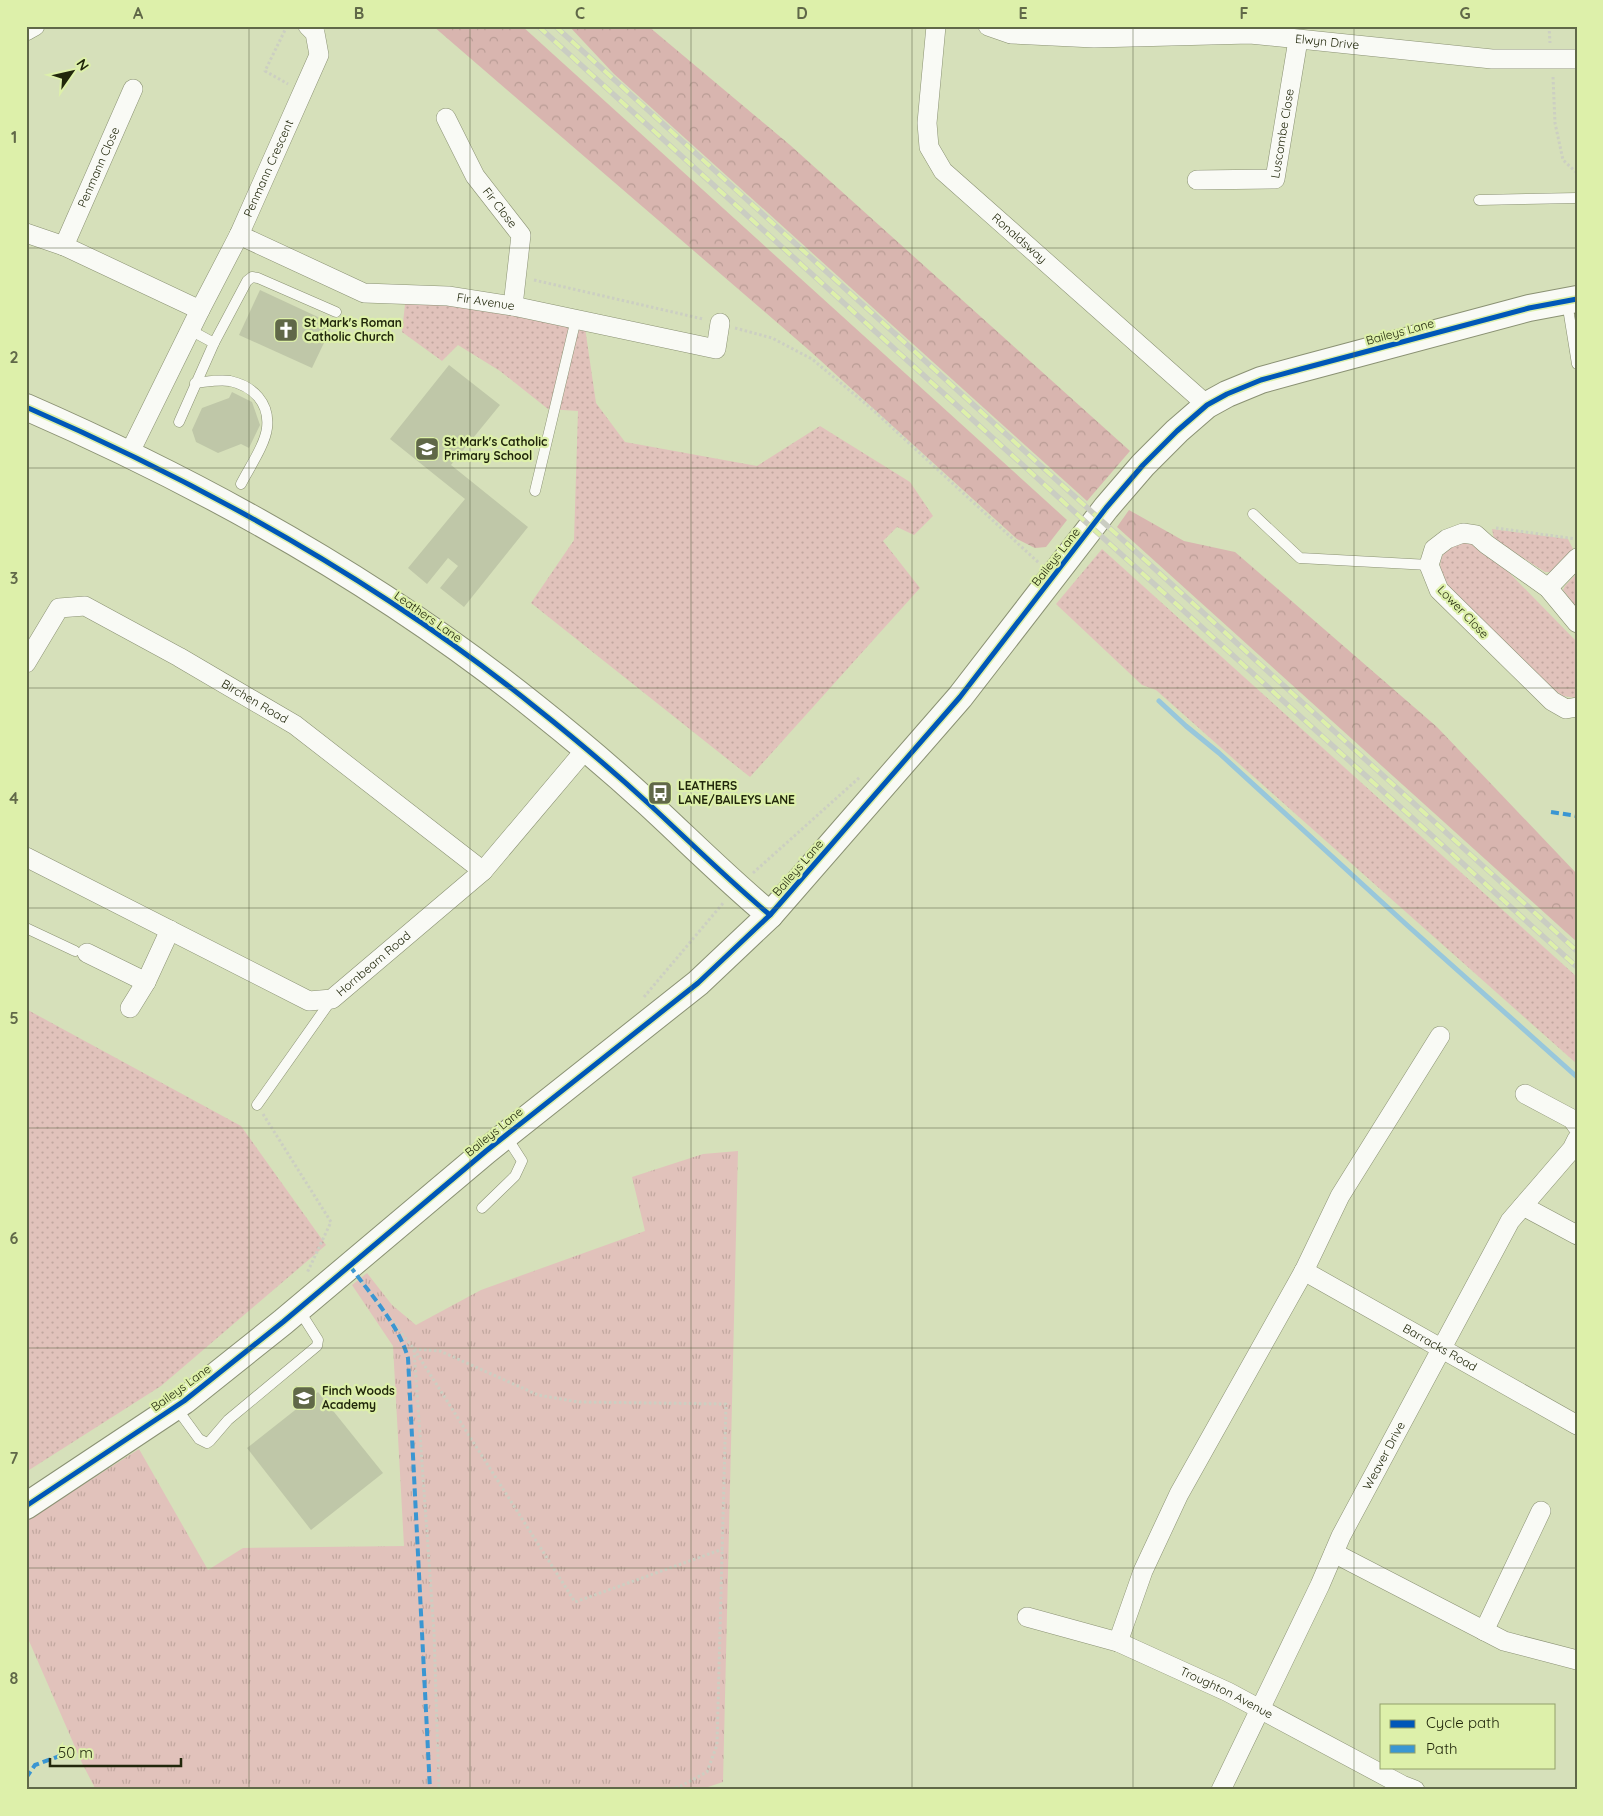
<svg xmlns="http://www.w3.org/2000/svg" width="1603" height="1816" font-family="Quicksand,sans-serif">
	<defs>
		<pattern id="grass-dots" width="8" height="8" patternUnits="userSpaceOnUse" patternTransform="scale(1.25)"><rect width="8" height="8" fill="#e1c2bb"/><path d="M2 2h.1M6 6h.1" fill="none" stroke="#c1a79f" stroke-width="1.8" stroke-linecap="round"/></pattern>
		<pattern id="forest-crowns" width="20" height="18" patternUnits="userSpaceOnUse" patternTransform="scale(1.25)"><rect width="20" height="18" fill="#d8b5af"/><path d="M2 6a3 3 0 1 1 6 0M12 15a3 3 0 1 1 6 0" fill="none" stroke="#b99c95"/></pattern>
		<pattern id="park-tufts" width="24" height="20" patternUnits="userSpaceOnUse" patternTransform="scale(1.25)"><rect width="24" height="20" fill="#e1c2bb"/><path d="M3 7l-1-3M5 7V3M7 7l1-3M15 17l-1-3M17 17v-4M19 17l1-3" fill="none" stroke="#c1a79f"/></pattern>
	</defs>
	<rect width="100%" height="100%" fill="#d6e0ba"/>
	<g fill="url(#grass-dots)">
		<polygon points="406,295 584,321 596,403 625,442 757,466 820,426 910,482 933,516 914,535 897,527 883,541 920,588 750,777 531,603 574,540 578,411 548,409 500,371 458,345 442,361 402,332"/>
		<polygon points="1492,529 1568,539 1573,549 1552,572 1545,572 1494,539"/>
		<path d="M1459,541L1483,546L1577,642V698L1563,696L1551,688L1443,582C1437,560 1440,553 1459,541Z"/>
		<polygon points="1102,549 1577,977 1577,1064 1156,690 1142,685 1056,604"/>
		<polygon points="1577,573 1577,608 1563,590 1565,586"/>
		<polygon points="26,1009 241,1126 326,1245 161,1386 26,1472"/>
	</g>
	<g fill="url(#forest-crowns)">
		<polygon points="433,26 522,26 1067,520 1046,547 1035,548 1017,539 810,351"/>
		<polygon points="569,26 648,26 790,145 1130,451 1087,501 614,74"/>
		<polygon points="1129,510 1184,541 1235,552 1437,727 1577,874 1577,942 1117,527"/>
	</g>
	<polygon fill="url(#park-tufts)" points="738,1151 723,1782 699,1790 96,1790 82,1763 26,1634 26,1521 139,1449 208,1570 243,1548 404,1546 393,1346 352,1285 367,1273 392,1305 416,1325 481,1290 645,1231 632,1177 703,1154"/>
	<g fill="none" stroke-linecap="round" stroke-linejoin="round">
		<polyline stroke="#98c7db" stroke-width="5" points="1159,701 1186,726 1219,753 1408,926 1577,1077"/>
	</g>
	<g fill="#bfc7a8">
		<polygon points="260,290 333,324 312,368 239,335"/>
		<polygon points="449,365 500,405 451,465 528,527 464,607 440,588 458,566 448,558 427,584 408,568 465,499 390,439"/>
		<polygon points="232,392 252,402 260,425 249,448 241,444 218,453 196,442 192,430 202,408 229,398"/>
		<polygon points="318,1392 383,1473 311,1530 247,1448"/>
	</g>
	<g fill="none" stroke-linecap="round" stroke-linejoin="round">
		<defs>
			<g id="lane">
				<polyline points="1479,200 1577,198"/>
				<polyline points="1567,302 1577,364"/>
				<polyline points="214,343 247,281 252,277 258,278 336,312"/>
				<path d="M195,383C206,382 219,379 230,381C253,386 270,403 267,428C265,445 249,468 241,484"/>
				<polyline points="179,422 214,343 190,330"/>
				<polyline points="535,491 576,319"/>
				<polyline points="1253,514 1300,558 1429,565"/>
				<polyline points="26,928 75,951"/>
				<polyline points="257,1105 332,999"/>
				<polyline points="482,1208 515,1176 522,1161 506,1136"/>
				<polyline points="175,1406 199,1439 207,1443 210,1441 228,1420 317,1346 318,1340 299,1310"/>
			</g>
			<g id="street">
				<path id="s1" d="M936,26L927,123L929,147L943,171L1207,405"/>
				<path id="s2" d="M988,26L1011,34L1094,38L1250,34L1492,59H1577"/>
				<polyline points="26,31 35,26"/>
				<path id="s3" d="M446,118L475,176L521,235L513,306"/>
				<path id="s4" d="M1197,180L1275,179L1298,40"/>
				<polyline points="26,233 64,246 200,310"/>
				<path id="s5" d="M239,235L364,293L448,296L513,306L716,349L720,323"/>
				<path id="s6" d="M64,246L133,89"/>
				<path id="s7" d="M129,454L200,310L239,235L319,55L315,33L308,26"/>
				<polyline points="1548,588 1577,558"/>
				<polyline points="1577,623 1548,588 1486,544 1476,535 1463,533 1447,539 1434,549 1429,565 1439,590 1552,701 1566,709 1577,707"/>
				<path id="s8" d="M26,663L59,608L85,606L179,657L295,725L483,871"/>
				<path id="s9" d="M26,857L309,1001L332,999L483,871L586,749"/>
				<polyline points="87,953 146,982"/>
				<polyline points="130,1008 146,982 170,930"/>
				<polyline points="1525,1094 1572,1119 1577,1126"/>
				<polyline points="1523,1206 1577,1235"/>
				<path id="s10" d="M1304,1271L1577,1425"/>
				<polyline points="1334,1553 1504,1641 1577,1660"/>
				<path id="s11" d="M1027,1617L1118,1642L1228,1692L1402,1785L1415,1790"/>
				<polyline points="1484,1631 1541,1511"/>
				<polyline points="1118,1642 1143,1571 1179,1494 1304,1271 1340,1196 1440,1036"/>
				<path id="s12" d="M1221,1790L1320,1585L1341,1536L1510,1221L1572,1149L1577,1139"/>
			</g>
			<g id="secondary">
				<path d="M26,407C207,486 381,583 535,707C574,738 612,770 649,804C689,841 728,880 770,915"/>
				<polyline points="26,1506 184,1401 283,1322 486,1151 698,983 770,915 960,697 1106,508 1143,465 1177,431 1207,405 1227,394 1261,380 1301,369 1529,308 1577,299"/>
			</g>
		</defs>
		<use href="#lane" stroke="#8a9173" stroke-width="11"/>
		<use href="#street" stroke="#8a9173" stroke-width="20"/>
		<use href="#secondary" stroke="#8a9173" stroke-width="28"/>
		<g stroke="#cccfc2" stroke-width="3" stroke-dasharray="2.5 2.5" stroke-linecap="butt">
			<polyline points="287,26 265,71 288,84"/>
			<polyline points="1549,26 1550,43"/>
			<polyline points="1553,77 1555,123 1563,160 1577,173"/>
			<polyline points="534,280 703,319"/>
			<polyline points="735,328 772,338 812,359 873,410 1039,563"/>
			<polyline points="1496,528 1576,539"/>
			<polyline points="753,873 860,777"/>
			<polyline points="644,997 724,902"/>
			<polyline points="263,1114 331,1222 307,1273"/>
			<polyline points="362,1282 414,1349 575,1602 723,1549"/>
			<polyline points="414,1349 440,1351 538,1395 578,1402 726,1404 717,1745 707,1772 679,1787 665,1790"/>
			<polyline points="414,1350 434,1632 439,1790"/>
		</g>
		<use href="#lane" stroke="#f9faf5" stroke-width="10"/>
		<use href="#street" stroke="#f9faf5" stroke-width="19"/>
		<use href="#secondary" stroke="#f9faf5" stroke-width="26"/>
		<defs>
			<g id="rail">
				<polyline points="538,26 1577,967"/>
				<polyline points="555,26 1577,951"/>
			</g>
		</defs>
		<use href="#rail" stroke="#cacdc2" stroke-width="5.5"/>
		<use href="#rail" stroke="#ddf0aa" stroke-width="4" stroke-dasharray="11" stroke-linecap="butt"/>
		<g stroke="#3a96d2" stroke-width="4" stroke-dasharray="8 4" stroke-linecap="butt">
			<polyline points="1551,812 1577,816"/>
			<path d="M350,1266C370,1294 399,1325 408,1358L430,1790"/>
			<polyline points="26,1778 35,1765 65,1754"/>
		</g>
		<defs>
			<g id="cycleway">
				<path d="M26,407C207,486 381,583 535,707C574,738 612,770 649,804C689,841 728,880 770,915"/>
				<polyline points="26,1506 184,1401 283,1322 486,1151 698,983 770,915 960,697 1106,508 1143,465 1177,431 1207,405 1227,394 1261,380 1301,369 1529,308 1577,299"/>
			</g>
		</defs>
		<use href="#cycleway" stroke="#ddf0aa" stroke-width="8"/>
		<use href="#cycleway" stroke="#0057b8" stroke-width="5"/>
	</g>
	<path fill="none" stroke="#606848" stroke-width="1" stroke-opacity="0.55" d="M249,26V1790M470,26V1790M691,26V1790M912,26V1790M1133,26V1790M1354,26V1790M26,248H1577M26,468H1577M26,688H1577M26,908H1577M26,1128H1577M26,1348H1577M26,1568H1577"/>
	<defs>
		<symbol id="church-square" viewBox="-11 -11 22 22"><rect x="-9" y="-9" width="18" height="18" rx="4" fill="#606848" stroke="#ddf0aa"/><path d="M-1.2-6h2.4v3.5h3.3v2.4h-3.3V6h-2.4V-.1h-3.3v-2.4h3.3Z" fill="#fff"/></symbol>
		<symbol id="school-square" viewBox="-11 -11 22 22"><rect x="-9" y="-9" width="18" height="18" rx="4" fill="#606848" stroke="#ddf0aa"/><path d="M0-5L7-2L0 1L-7-2ZM-4 1L0 2.5L4 1V4Q0 6-4 4Z" fill="#fff"/></symbol>
		<symbol id="bus-square" viewBox="-11 -11 22 22"><rect x="-9" y="-9" width="18" height="18" rx="4" fill="#606848" stroke="#ddf0aa"/><path d="M-5-6H5V4H4V6H2V4H-2V6H-4V4H-5ZM-3.5-4V0h7V-4ZM-3.5 1.2v1.5H-2V1.2ZM2 1.2v1.5H3.5V1.2Z" fill="#fff"/></symbol>
	</defs>
	<g fill-rule="evenodd">
		<use href="#church-square" x="272" y="316" width="28" height="28"/>
		<use href="#school-square" x="413" y="435" width="28" height="28"/>
		<use href="#bus-square" x="646" y="779" width="28" height="28"/>
		<use href="#school-square" x="290" y="1384" width="28" height="28"/>
	</g>
	<g text-anchor="middle" stroke-width="4.5" stroke-linejoin="round" paint-order="stroke">
		<g font-size="12" fill="#21270b" stroke="#ddf0aa">
			<text dy="4" stroke="none"><textPath href="#s2" startOffset="341">Elwyn Drive</textPath></text>
			<text dy="4" stroke="none"><textPath href="#s4" startOffset="124">Luscombe Close</textPath></text>
			<text dy="4" stroke="none"><textPath href="#s6" startOffset="86">Penmann Close</textPath></text>
			<text dy="4" stroke="none"><textPath href="#s7" startOffset="318">Penmann Crescent</textPath></text>
			<text dy="4" stroke="none"><textPath href="#s3" startOffset="105">Fir Close</textPath></text>
			<text dy="4" stroke="none"><textPath href="#s1" startOffset="251">Ronaldsway</textPath></text>
			<text dy="4" stroke="none"><textPath href="#s5" startOffset="260">Fir Avenue</textPath></text>
			<text transform="translate(1400 332) rotate(-15)" y="4">Baileys Lane</text>
			<text transform="translate(1056 557) rotate(-52)" y="4">Baileys Lane</text>
			<text transform="translate(1463 612) rotate(46)" y="4">Lower Close</text>
			<text transform="translate(428 617) rotate(35)" y="4">Leathers Lane</text>
			<text dy="4" stroke="none"><textPath href="#s8" startOffset="285">Birchen Road</textPath></text>
			<text transform="translate(798 868) rotate(-49)" y="4">Baileys Lane</text>
			<text dy="4" stroke="none"><textPath href="#s9" startOffset="395">Hornbeam Road</textPath></text>
			<text transform="translate(494 1132) rotate(-39)" y="4">Baileys Lane</text>
			<text dy="4" stroke="none"><textPath href="#s10" startOffset="156">Barracks Road</textPath></text>
			<text transform="translate(181 1388) rotate(-36)" y="4">Baileys Lane</text>
			<text dy="4" stroke="none"><textPath href="#s12" startOffset="372">Weaver Drive</textPath></text>
			<text dy="4" stroke="none"><textPath href="#s11" startOffset="214">Troughton Avenue</textPath></text>
		</g>
		<g font-size="12" font-weight="bold" fill="#21270b" stroke="#ddf0aa" text-anchor="start">
			<text x="304" y="327">St Mark's Roman<tspan x="304" dy="14">Catholic Church</tspan></text>
			<text x="444" y="446">St Mark's Catholic<tspan x="444" dy="14">Primary School</tspan></text>
			<text x="678" y="790">LEATHERS<tspan x="678" dy="14">LANE/BAILEYS LANE</tspan></text>
			<text x="322" y="1395">Finch Woods<tspan x="322" dy="14">Academy</tspan></text>
		</g>
	</g>
	<rect width="1603" height="1816" fill="none" stroke="#ddf0aa" stroke-width="55"/>
	<rect x="1380" y="1704" width="175" height="65" fill="#ddf0aa" stroke="#92a06a"/>
	<rect x="1390" y="1720" width="25" height="8" fill="#0057b8" stroke="#92a06a"/>
	<text x="1426" y="1728" font-size="15" fill="#21270b">Cycle path</text>
	<rect x="1390" y="1745" width="25" height="8" fill="#3a96d2" stroke="#92a06a"/>
	<text x="1426" y="1754" font-size="15" fill="#21270b">Path</text>
	<g transform="translate(72 72) rotate(56)" stroke="#ddf0aa" stroke-width="4" paint-order="stroke">
	<path d="M0-4L9 19L0 12L-9 19Z" fill="#21270b"/>
	<text y="-8" font-size="14" font-weight="bold" text-anchor="middle" fill="#21270b">N</text>
	</g>
	<path d="M50 1758v8h131v-8" fill="none" stroke="#21270b" stroke-width="2.5"/>
	<text x="58" y="1758" font-size="15" fill="#21270b" stroke="#ddf0aa" stroke-width="4" paint-order="stroke">50 m</text>
	<rect x="28" y="28" width="1548" height="1760" fill="none" stroke="#606848" stroke-width="2"/>
	<g font-size="16" text-anchor="middle" font-weight="bold" fill="#606848">
		<text x="138" y="19">A</text>
		<text x="359" y="19">B</text>
		<text x="580" y="19">C</text>
		<text x="802" y="19">D</text>
		<text x="1023" y="19">E</text>
		<text x="1244" y="19">F</text>
		<text x="1465" y="19">G</text>
		<text x="14" y="143">1</text>
		<text x="14" y="363">2</text>
		<text x="14" y="584">3</text>
		<text x="14" y="804">4</text>
		<text x="14" y="1024">5</text>
		<text x="14" y="1244">6</text>
		<text x="14" y="1464">7</text>
		<text x="14" y="1684">8</text>
	</g>
</svg>
